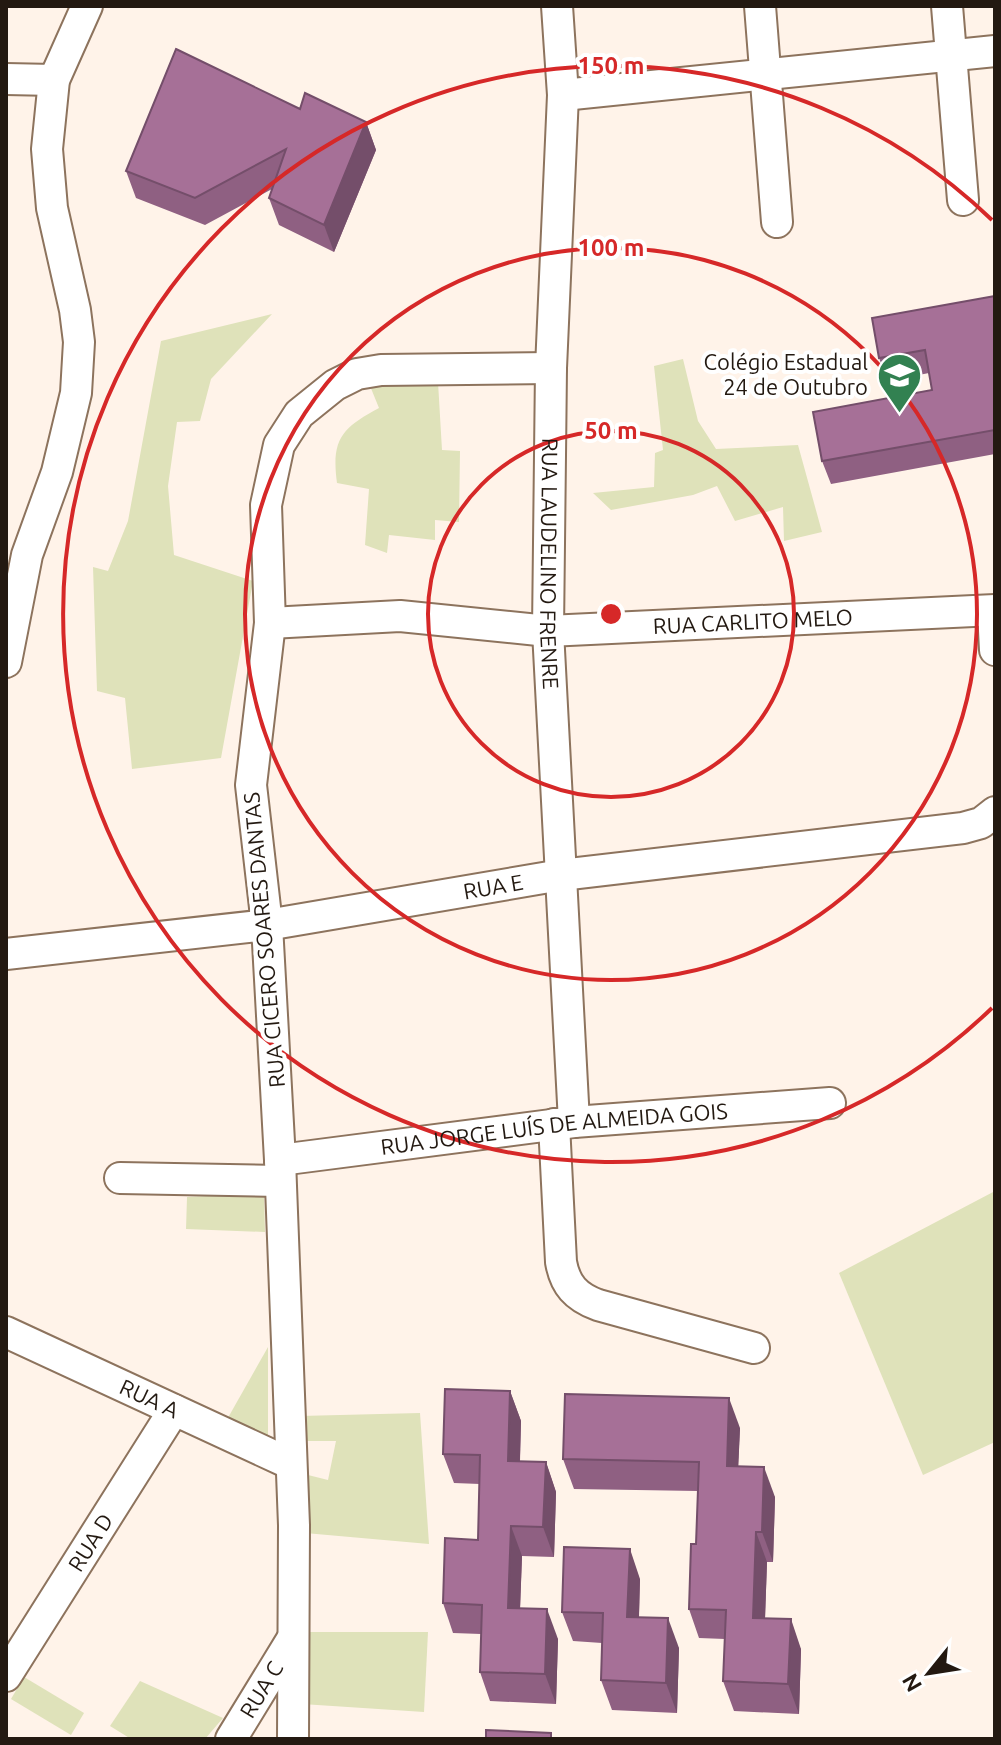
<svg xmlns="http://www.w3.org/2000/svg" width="1001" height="1745" font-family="Ubuntu,sans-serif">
	<rect width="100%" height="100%" fill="#fff3e9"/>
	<g fill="#dfe2ba">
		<polygon points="272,314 211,379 200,421 177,422 168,486 174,555 253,581 221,758 132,769 125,698 97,691 93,567 108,571 128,521 161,341"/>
		<polygon points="683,359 698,421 716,449 798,445 822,532 784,541 783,507 735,521 717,486 693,495 611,510 593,493 654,487 655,453 663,450 654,366"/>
		<path d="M368,381L438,382L442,450L460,451L459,522L435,520V540L389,535L387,553L365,545L369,489L337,483C331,439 342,428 379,408Z"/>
		<polygon points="995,1191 995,1442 923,1475 839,1273"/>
		<polygon points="264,1193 265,1232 186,1229 187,1197"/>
		<polygon points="268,1347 268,1443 225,1423"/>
		<polygon points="420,1413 429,1544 305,1533 296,1472 328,1480 336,1441 301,1441 300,1416"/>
		<polygon points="304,1632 428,1632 424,1712 302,1704"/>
		<polygon points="24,1677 84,1713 71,1735 11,1699"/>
		<polygon points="140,1681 223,1718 205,1739 131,1739 110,1726"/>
	</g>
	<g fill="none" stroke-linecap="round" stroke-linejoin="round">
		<defs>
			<g id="minor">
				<path id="s1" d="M557,6L563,95L551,368L548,631L574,1122"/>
				<polyline points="760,6 777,222"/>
				<polyline points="947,6 963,200"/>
				<polyline points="6,79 54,80"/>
				<polyline points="563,95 995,51"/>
				<polyline points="993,611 995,650"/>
				<path id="s2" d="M270,623L400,616L548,631L995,610"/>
				<polyline points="6,662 27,555 57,472 76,393 79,342 75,310 52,208 47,149 54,80 87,6"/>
				<path id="s3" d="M6,954L267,925L561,875L963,828L981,823L995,812"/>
				<path d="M554,1124L561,1262C565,1285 576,1297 598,1305L754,1348"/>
				<path id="s4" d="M280,1160L574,1122L830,1103"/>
				<polyline points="120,1178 279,1181"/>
				<path id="s5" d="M6,1332L291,1464"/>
				<path id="s6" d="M6,1676L174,1410"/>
				<path id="s7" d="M231,1739L291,1641"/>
				<polyline points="293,1739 294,1525 280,1160 267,925 251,785 270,623 266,505 279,445 299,414 335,385 357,374 381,370 551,368"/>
			</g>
		</defs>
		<use href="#minor" stroke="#8d735d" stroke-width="34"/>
		<use href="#minor" stroke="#fff" stroke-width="30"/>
	</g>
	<g fill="#8f6082">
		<polygon points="300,109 366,122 376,150 334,252 279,225 269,198 272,189 205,225 136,198 126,171"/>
		<polygon points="995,296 995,454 831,484 822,461 932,390 929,373 888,381 879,358"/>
		<polygon points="510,1391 521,1421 520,1461 546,1462 556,1492 554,1557 522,1556 520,1608 558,1639 556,1704 490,1701 480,1672 481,1634 453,1633 443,1603 478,1540 480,1484 454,1483 443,1454"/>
		<polygon points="740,1428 738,1466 775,1497 773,1562 767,1562 765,1618 801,1649 799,1714 734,1711 723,1681 725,1639 699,1638 689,1609 696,1544 698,1491 574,1489 563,1459"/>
		<polygon points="640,1579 639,1617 679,1648 677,1713 612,1710 601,1680 602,1643 573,1641 562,1612"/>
	</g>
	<g fill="#744e6a">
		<polygon points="366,122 376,150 334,252 324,225"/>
		<polygon points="510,1391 521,1421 519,1490 508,1461"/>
		<polygon points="729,1398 740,1428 737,1496 727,1466"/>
		<polygon points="546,1462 556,1492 554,1557 543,1527"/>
		<polygon points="764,1467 775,1497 773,1562 762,1532"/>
		<polygon points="511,1526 522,1556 519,1637 508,1608"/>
		<polygon points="756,1532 767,1562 764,1647 753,1618"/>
		<polygon points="630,1549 640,1579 638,1646 627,1617"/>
		<polygon points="547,1609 558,1639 556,1704 545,1674"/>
		<polygon points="668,1618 679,1648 677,1713 666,1683"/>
		<polygon points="791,1619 801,1649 799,1714 788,1684"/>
	</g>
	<g fill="#a67097" stroke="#744e6a" stroke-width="2">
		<polygon points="176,49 300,109 305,93 366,122 324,225 269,198 286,149 195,198 126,171"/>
		<polygon points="995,296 995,430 822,461 813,412 932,390 925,350 879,358 872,318"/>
		<polygon points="445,1389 510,1391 508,1461 546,1462 543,1527 511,1526 508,1608 547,1609 545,1674 480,1672 482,1605 443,1603 445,1538 478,1540 480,1455 443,1454"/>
		<polygon points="565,1394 729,1398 727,1466 764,1467 762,1532 756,1532 753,1618 791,1619 788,1684 723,1681 726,1610 689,1609 691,1544 696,1544 699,1462 563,1459"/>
		<polygon points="564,1547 630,1549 627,1617 668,1618 666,1683 601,1680 603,1613 562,1612"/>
		<polygon points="486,1730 551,1733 551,1739 486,1739"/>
	</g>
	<g fill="none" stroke="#d62828" stroke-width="4">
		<circle cx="611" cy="614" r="183"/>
		<circle cx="611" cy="614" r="366"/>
		<path d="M992 1008A548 548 0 1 1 992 220"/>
	</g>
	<defs>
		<symbol id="school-pin" viewBox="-11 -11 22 30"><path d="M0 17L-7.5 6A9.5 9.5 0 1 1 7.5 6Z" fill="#328151" stroke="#fff"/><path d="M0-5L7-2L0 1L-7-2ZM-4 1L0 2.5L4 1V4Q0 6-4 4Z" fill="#fff"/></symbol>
	</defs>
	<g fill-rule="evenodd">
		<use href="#school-pin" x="874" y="350" width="51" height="69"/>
	</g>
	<g text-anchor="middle" stroke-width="8" stroke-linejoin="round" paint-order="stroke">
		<g font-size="22" fill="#231911" stroke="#fff" text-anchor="end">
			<text x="868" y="370">Colégio Estadual<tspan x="868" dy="25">24 de Outubro</tspan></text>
		</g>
		<g font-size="22" fill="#231911" stroke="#fff">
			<text dy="8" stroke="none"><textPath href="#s1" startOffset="558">RUA LAUDELINO FRENRE</textPath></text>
			<text dy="8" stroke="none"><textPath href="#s2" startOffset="484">RUA CARLITO MELO</textPath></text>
			<text dy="8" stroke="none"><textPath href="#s3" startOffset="492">RUA E</textPath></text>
			<text transform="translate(264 940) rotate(-95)" y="8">RUA CICERO SOARES DANTAS</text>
			<text dy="8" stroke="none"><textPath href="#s4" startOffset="276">RUA JORGE LUÍS DE ALMEIDA GOIS</textPath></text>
			<text dy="8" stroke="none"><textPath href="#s5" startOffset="158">RUA A</textPath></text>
			<text dy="8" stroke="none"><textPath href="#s6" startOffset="158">RUA D</textPath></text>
			<text dy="8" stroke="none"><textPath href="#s7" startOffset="58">RUA C</textPath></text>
		</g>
	</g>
	<circle cx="611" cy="614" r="12" fill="#d62828" stroke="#fff" stroke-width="4"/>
	<g font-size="24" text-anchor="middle" font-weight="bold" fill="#d62828" stroke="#fff" stroke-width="8" stroke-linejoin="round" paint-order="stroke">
		<text x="611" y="74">150 m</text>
		<text x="611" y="256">100 m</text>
		<text x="611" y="439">50 m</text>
	</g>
	<rect width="1001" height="1745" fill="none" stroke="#231911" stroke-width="16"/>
	<g transform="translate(929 1673) rotate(240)" stroke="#ffffff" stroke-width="6" paint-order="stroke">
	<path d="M0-6L14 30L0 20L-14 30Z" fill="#231911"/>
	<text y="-12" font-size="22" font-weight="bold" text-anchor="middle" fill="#231911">N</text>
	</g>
</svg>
